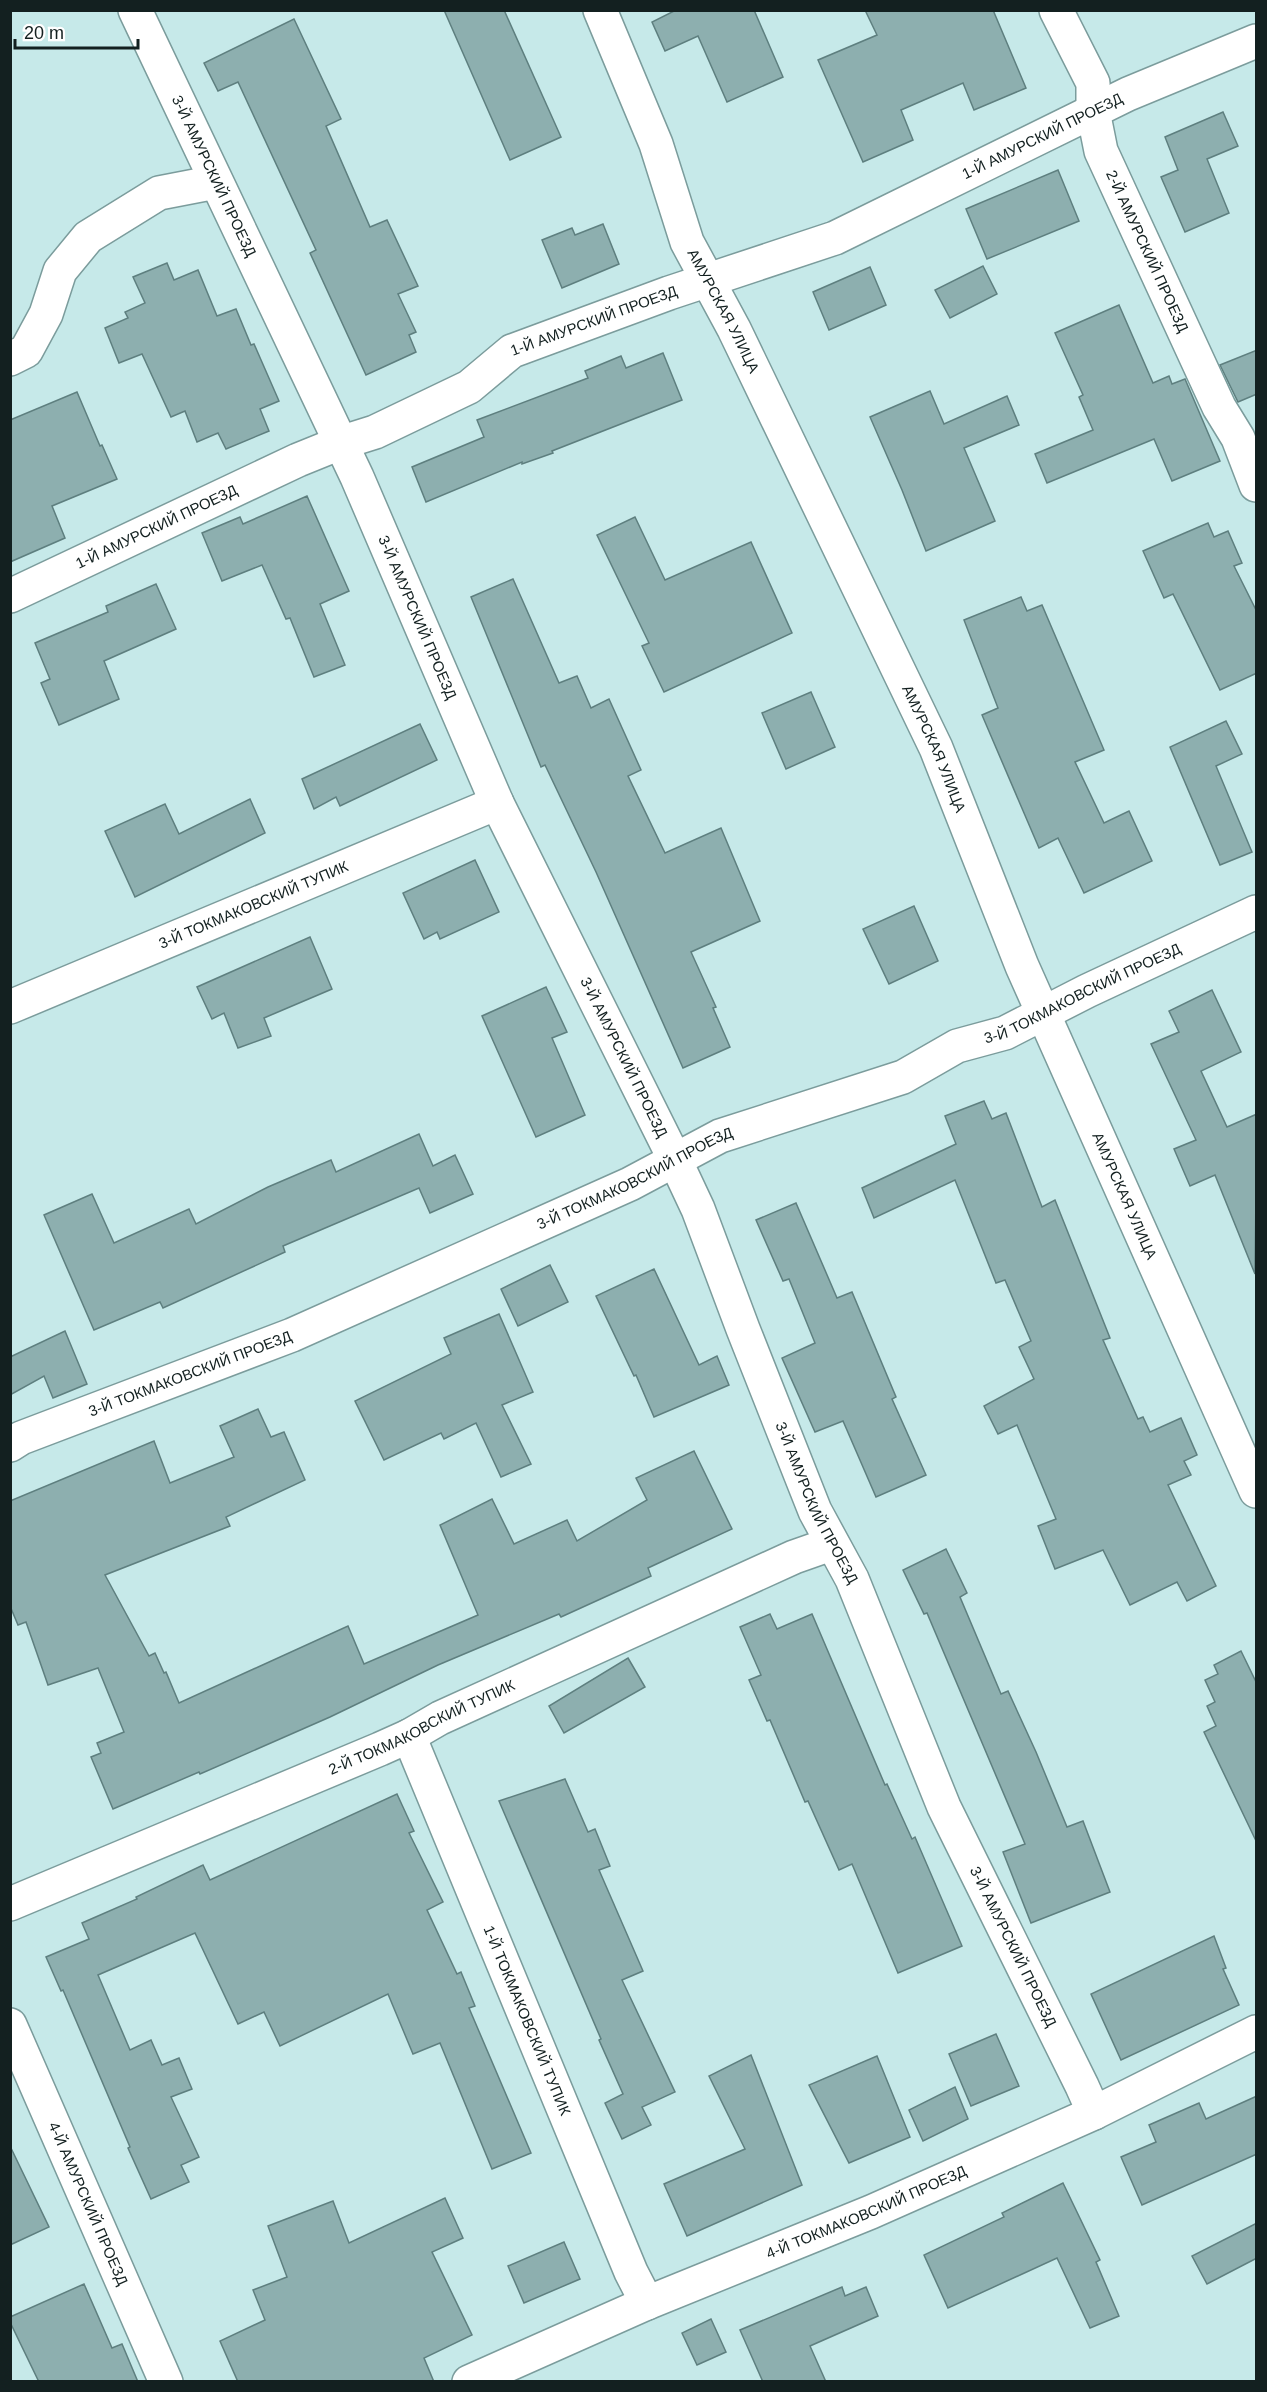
<svg xmlns="http://www.w3.org/2000/svg" width="1267" height="2392" font-family="Arial,sans-serif">
	<rect width="100%" height="100%" fill="#c6e9e9"/>
	<g fill="#8dafaf" stroke="#5e7f7f" stroke-width="1.5">
		<polygon points="444,10 504,10 561,137 510,160"/>
		<polygon points="676,10 754,10 783,77 727,102 698,36 665,51 652,22"/>
		<polygon points="865,10 993,10 1026,88 974,110 963,83 901,110 913,140 863,162 818,60 877,35"/>
		<polygon points="294,19 341,119 326,126 370,227 387,220 418,286 398,294 416,332 409,335 416,352 366,375 310,253 316,250 238,82 218,91 204,63"/>
		<polygon points="1223,112 1238,146 1207,159 1229,213 1185,232 1161,177 1178,170 1165,137"/>
		<polygon points="1058,170 1079,221 987,259 966,209"/>
		<polygon points="603,224 619,264 562,288 542,240 572,228 575,235"/>
		<polygon points="167,263 174,280 198,270 217,316 236,309 251,345 254,344 279,401 260,409 269,431 226,449 218,433 197,442 185,411 171,417 142,354 119,363 105,328 128,318 125,312 145,303 133,277"/>
		<polygon points="983,266 997,294 950,318 935,290"/>
		<polygon points="870,267 886,305 829,330 813,292"/>
		<polygon points="1119,305 1153,383 1169,376 1172,384 1185,379 1220,461 1172,481 1154,439 1047,483 1035,454 1093,430 1079,397 1083,395 1055,333"/>
		<polygon points="1257,350 1257,394 1238,402 1220,365"/>
		<polygon points="663,353 682,400 552,451 553,453 522,464 522,462 426,502 412,467 484,437 477,420 588,378 585,371 621,356 626,368"/>
		<polygon points="930,391 944,424 1007,396 1019,425 964,448 995,521 926,551 902,490 870,417"/>
		<polygon points="77,392 100,446 102,445 117,479 52,506 65,538 10,562 10,420"/>
		<polygon points="307,496 349,591 320,604 345,665 314,677 290,618 286,619 262,565 222,581 202,533 240,517 243,524"/>
		<polygon points="635,517 665,580 751,542 792,633 664,692 642,646 649,643 597,535"/>
		<polygon points="1208,523 1214,537 1228,531 1242,563 1234,566 1257,612 1257,673 1220,690 1173,594 1164,598 1143,551"/>
		<polygon points="513,579 559,683 577,676 591,708 609,699 641,770 628,776 665,853 721,828 760,921 691,952 716,1007 713,1008 730,1047 683,1068 596,872 545,765 541,767 471,597"/>
		<polygon points="156,584 176,629 104,661 119,699 59,725 41,683 50,679 35,643 108,612 106,606"/>
		<polygon points="1021,597 1027,611 1042,605 1104,750 1075,762 1104,823 1129,811 1152,861 1084,893 1058,838 1039,848 982,715 998,708 964,620"/>
		<polygon points="811,692 835,747 786,769 762,713"/>
		<polygon points="1226,721 1242,754 1216,766 1252,852 1220,865 1170,747"/>
		<polygon points="420,724 437,760 340,806 336,797 314,809 302,779"/>
		<polygon points="250,799 265,833 135,897 105,831 165,804 179,834"/>
		<polygon points="475,860 499,912 440,939 437,932 424,939 403,893"/>
		<polygon points="914,906 938,961 889,984 863,929"/>
		<polygon points="310,937 332,989 264,1018 271,1036 238,1048 224,1013 212,1019 197,987"/>
		<polygon points="546,987 567,1032 552,1038 585,1115 536,1137 482,1016"/>
		<polygon points="1212,990 1241,1052 1201,1071 1227,1127 1257,1114 1255,1274 1215,1175 1190,1186 1174,1149 1196,1140 1151,1044 1179,1032 1169,1011"/>
		<polygon points="984,1101 992,1119 1006,1113 1042,1207 1055,1200 1110,1338 1103,1340 1138,1419 1143,1417 1150,1432 1181,1418 1197,1455 1184,1461 1191,1475 1168,1485 1216,1586 1187,1601 1177,1582 1130,1605 1103,1550 1055,1569 1038,1526 1056,1519 1017,1425 998,1434 984,1406 1034,1379 1019,1347 1031,1341 1005,1280 996,1283 955,1180 874,1218 862,1188 956,1144 945,1116"/>
		<polygon points="419,1134 433,1166 455,1155 473,1194 430,1213 419,1188 283,1246 285,1252 163,1308 160,1302 94,1330 44,1215 92,1194 114,1243 189,1209 196,1224 268,1187 331,1160 336,1172"/>
		<polygon points="796,1203 837,1298 852,1292 896,1397 892,1399 926,1475 876,1497 843,1421 815,1432 782,1358 815,1343 789,1279 783,1281 756,1220"/>
		<polygon points="550,1265 568,1302 518,1326 501,1289"/>
		<polygon points="654,1269 699,1365 717,1356 729,1385 654,1417 636,1375 634,1376 596,1296"/>
		<polygon points="499,1314 533,1392 502,1405 531,1464 501,1477 476,1423 444,1439 441,1433 384,1460 355,1401 451,1354 444,1338"/>
		<polygon points="65,1331 87,1384 53,1398 44,1376 10,1395 10,1357"/>
		<polygon points="258,1409 271,1437 284,1432 305,1480 226,1517 230,1526 105,1575 149,1656 155,1653 164,1673 166,1672 179,1703 348,1626 364,1664 478,1615 440,1525 492,1499 514,1544 567,1520 577,1541 647,1500 636,1478 694,1451 732,1529 648,1568 651,1576 561,1617 559,1614 438,1665 330,1717 200,1774 199,1772 113,1809 91,1757 101,1753 97,1743 124,1732 98,1668 48,1685 26,1622 18,1625 10,1606 10,1501 154,1441 170,1483 234,1457 220,1426"/>
		<polygon points="946,1549 967,1593 960,1597 1001,1694 1008,1691 1036,1752 1067,1827 1083,1821 1110,1892 1031,1923 1003,1852 1025,1844 927,1613 924,1614 903,1570"/>
		<polygon points="770,1614 777,1629 812,1614 885,1785 887,1784 912,1839 915,1837 962,1946 898,1973 852,1864 839,1870 808,1801 805,1802 770,1720 767,1721 749,1680 761,1675 740,1627"/>
		<polygon points="1241,1651 1257,1684 1257,1843 1204,1732 1216,1726 1207,1706 1215,1702 1205,1680 1218,1674 1214,1665"/>
		<polygon points="628,1658 645,1687 564,1733 549,1706"/>
		<polygon points="565,1779 588,1832 595,1829 610,1866 599,1870 643,1971 622,1980 675,2092 642,2107 651,2125 622,2139 605,2103 623,2094 599,2040 601,2039 499,1801"/>
		<polygon points="397,1794 414,1831 409,1833 443,1902 427,1910 457,1974 461,1972 475,2006 469,2008 531,2153 492,2169 440,2043 413,2054 388,1994 280,2046 264,2012 238,2024 195,1933 98,1975 130,2050 151,2040 162,2065 179,2058 192,2089 171,2097 199,2157 181,2165 189,2182 151,2199 128,2148 130,2147 63,1990 61,1991 46,1957 89,1939 82,1923 137,1899 136,1897 203,1865 210,1880"/>
		<polygon points="1214,1936 1226,1968 1223,1969 1239,2005 1121,2060 1091,1994"/>
		<polygon points="996,2034 1019,2086 971,2106 949,2054"/>
		<polygon points="751,2055 802,2185 687,2236 664,2184 745,2149 709,2076"/>
		<polygon points="877,2056 910,2137 849,2163 809,2085"/>
		<polygon points="955,2087 968,2119 923,2141 909,2110"/>
		<polygon points="1257,2096 1257,2154 1142,2205 1121,2157 1156,2142 1149,2125 1199,2103 1206,2119"/>
		<polygon points="10,2146 49,2227 10,2245"/>
		<polygon points="1063,2183 1100,2260 1096,2262 1119,2316 1090,2328 1057,2258 948,2308 924,2255 1004,2217 1002,2213"/>
		<polygon points="445,2198 463,2238 432,2252 472,2335 424,2358 434,2382 238,2382 220,2341 265,2320 253,2290 287,2277 268,2226 333,2201 349,2243"/>
		<polygon points="1257,2223 1257,2258 1207,2284 1192,2256"/>
		<polygon points="564,2242 580,2279 524,2303 508,2266"/>
		<polygon points="84,2284 112,2348 122,2344 138,2382 35,2382 38,2380 10,2322 10,2317"/>
		<polygon points="842,2287 845,2296 866,2287 878,2316 810,2346 826,2382 763,2382 740,2330"/>
		<polygon points="711,2319 726,2352 697,2365 682,2333"/>
	</g>
	<g fill="none" stroke-linecap="round" stroke-linejoin="round">
		<defs>
			<g id="minor">
				<path id="s1" d="M135,10L357,477L497,803L675,1160L698,1209L743,1329L815,1511L852,1579L944,1807L1082,2086L1094,2113"/>
				<path id="s2" d="M600,10L656,144L687,242L734,329L936,748L1022,966L1256,1491"/>
				<path id="s3" d="M1056,10L1093,83V111L1101,151L1219,407L1238,438L1256,485"/>
				<polyline points="10,359 26,351 46,314 60,271 88,237 159,193 216,182"/>
				<path id="s4" d="M10,596L298,460L340,443L375,432L469,387L512,351L669,293L835,238L1128,94L1256,41"/>
				<path id="s5" d="M10,1007L497,803"/>
				<path id="s6" d="M10,1445L21,1438L292,1335L630,1184L720,1136L903,1077L957,1046L1005,1033L1087,991L1256,912"/>
				<path id="s7" d="M409,1736L631,2272L647,2303"/>
				<path id="s8" d="M10,1904L380,1749L409,1736L440,1718L794,1557L831,1544"/>
				<path id="s9" d="M10,2025L166,2382"/>
				<path id="s10" d="M469,2382L647,2303L871,2212L1094,2113L1256,2032"/>
			</g>
		</defs>
		<use href="#minor" stroke="#7b9c9c" stroke-width="36"/>
		<use href="#minor" stroke="#fff" stroke-width="33"/>
	</g>
	<g text-anchor="middle" stroke-width="4.5" stroke-linejoin="round" paint-order="stroke">
		<g font-size="15" fill="#132020" stroke="#fff">
			<text dy="5" stroke="none"><textPath href="#s4" startOffset="1134">1-Й АМУРСКИЙ ПРОЕЗД</textPath></text>
			<text dy="5" stroke="none"><textPath href="#s1" startOffset="184">3-Й АМУРСКИЙ ПРОЕЗД</textPath></text>
			<text dy="5" stroke="none"><textPath href="#s3" startOffset="261">2-Й АМУРСКИЙ ПРОЕЗД</textPath></text>
			<text dy="5" stroke="none"><textPath href="#s2" startOffset="326">АМУРСКАЯ УЛИЦА</textPath></text>
			<text dy="5" stroke="none"><textPath href="#s4" startOffset="648">1-Й АМУРСКИЙ ПРОЕЗД</textPath></text>
			<text dy="5" stroke="none"><textPath href="#s4" startOffset="162">1-Й АМУРСКИЙ ПРОЕЗД</textPath></text>
			<text dy="5" stroke="none"><textPath href="#s1" startOffset="670">3-Й АМУРСКИЙ ПРОЕЗД</textPath></text>
			<text dy="5" stroke="none"><textPath href="#s2" startOffset="812">АМУРСКАЯ УЛИЦА</textPath></text>
			<text dy="5" stroke="none"><textPath href="#s5" startOffset="264">3-Й ТОКМАКОВСКИЙ ТУПИК</textPath></text>
			<text dy="5" stroke="none"><textPath href="#s6" startOffset="1166">3-Й ТОКМАКОВСКИЙ ПРОЕЗД</textPath></text>
			<text dy="5" stroke="none"><textPath href="#s1" startOffset="1156">3-Й АМУРСКИЙ ПРОЕЗД</textPath></text>
			<text dy="5" stroke="none"><textPath href="#s6" startOffset="680">3-Й ТОКМАКОВСКИЙ ПРОЕЗД</textPath></text>
			<text dy="5" stroke="none"><textPath href="#s2" startOffset="1298">АМУРСКАЯ УЛИЦА</textPath></text>
			<text dy="5" stroke="none"><textPath href="#s6" startOffset="194">3-Й ТОКМАКОВСКИЙ ПРОЕЗД</textPath></text>
			<text dy="5" stroke="none"><textPath href="#s1" startOffset="1642">3-Й АМУРСКИЙ ПРОЕЗД</textPath></text>
			<text dy="5" stroke="none"><textPath href="#s8" startOffset="448">2-Й ТОКМАКОВСКИЙ ТУПИК</textPath></text>
			<text dy="5" stroke="none"><textPath href="#s1" startOffset="2128">3-Й АМУРСКИЙ ПРОЕЗД</textPath></text>
			<text dy="5" stroke="none"><textPath href="#s7" startOffset="308">1-Й ТОКМАКОВСКИЙ ТУПИК</textPath></text>
			<text dy="5" stroke="none"><textPath href="#s9" startOffset="195">4-Й АМУРСКИЙ ПРОЕЗД</textPath></text>
			<text dy="5" stroke="none"><textPath href="#s10" startOffset="432">4-Й ТОКМАКОВСКИЙ ПРОЕЗД</textPath></text>
		</g>
	</g>
	<rect width="1267" height="2392" fill="none" stroke="#132020" stroke-width="24"/>
	<path d="M15 39v9h123v-9" fill="none" stroke="#132020" stroke-width="3"/>
	<text x="24" y="39" font-size="18" fill="#132020" stroke="#ffffff" stroke-width="4.5" paint-order="stroke">20 m</text>
</svg>
